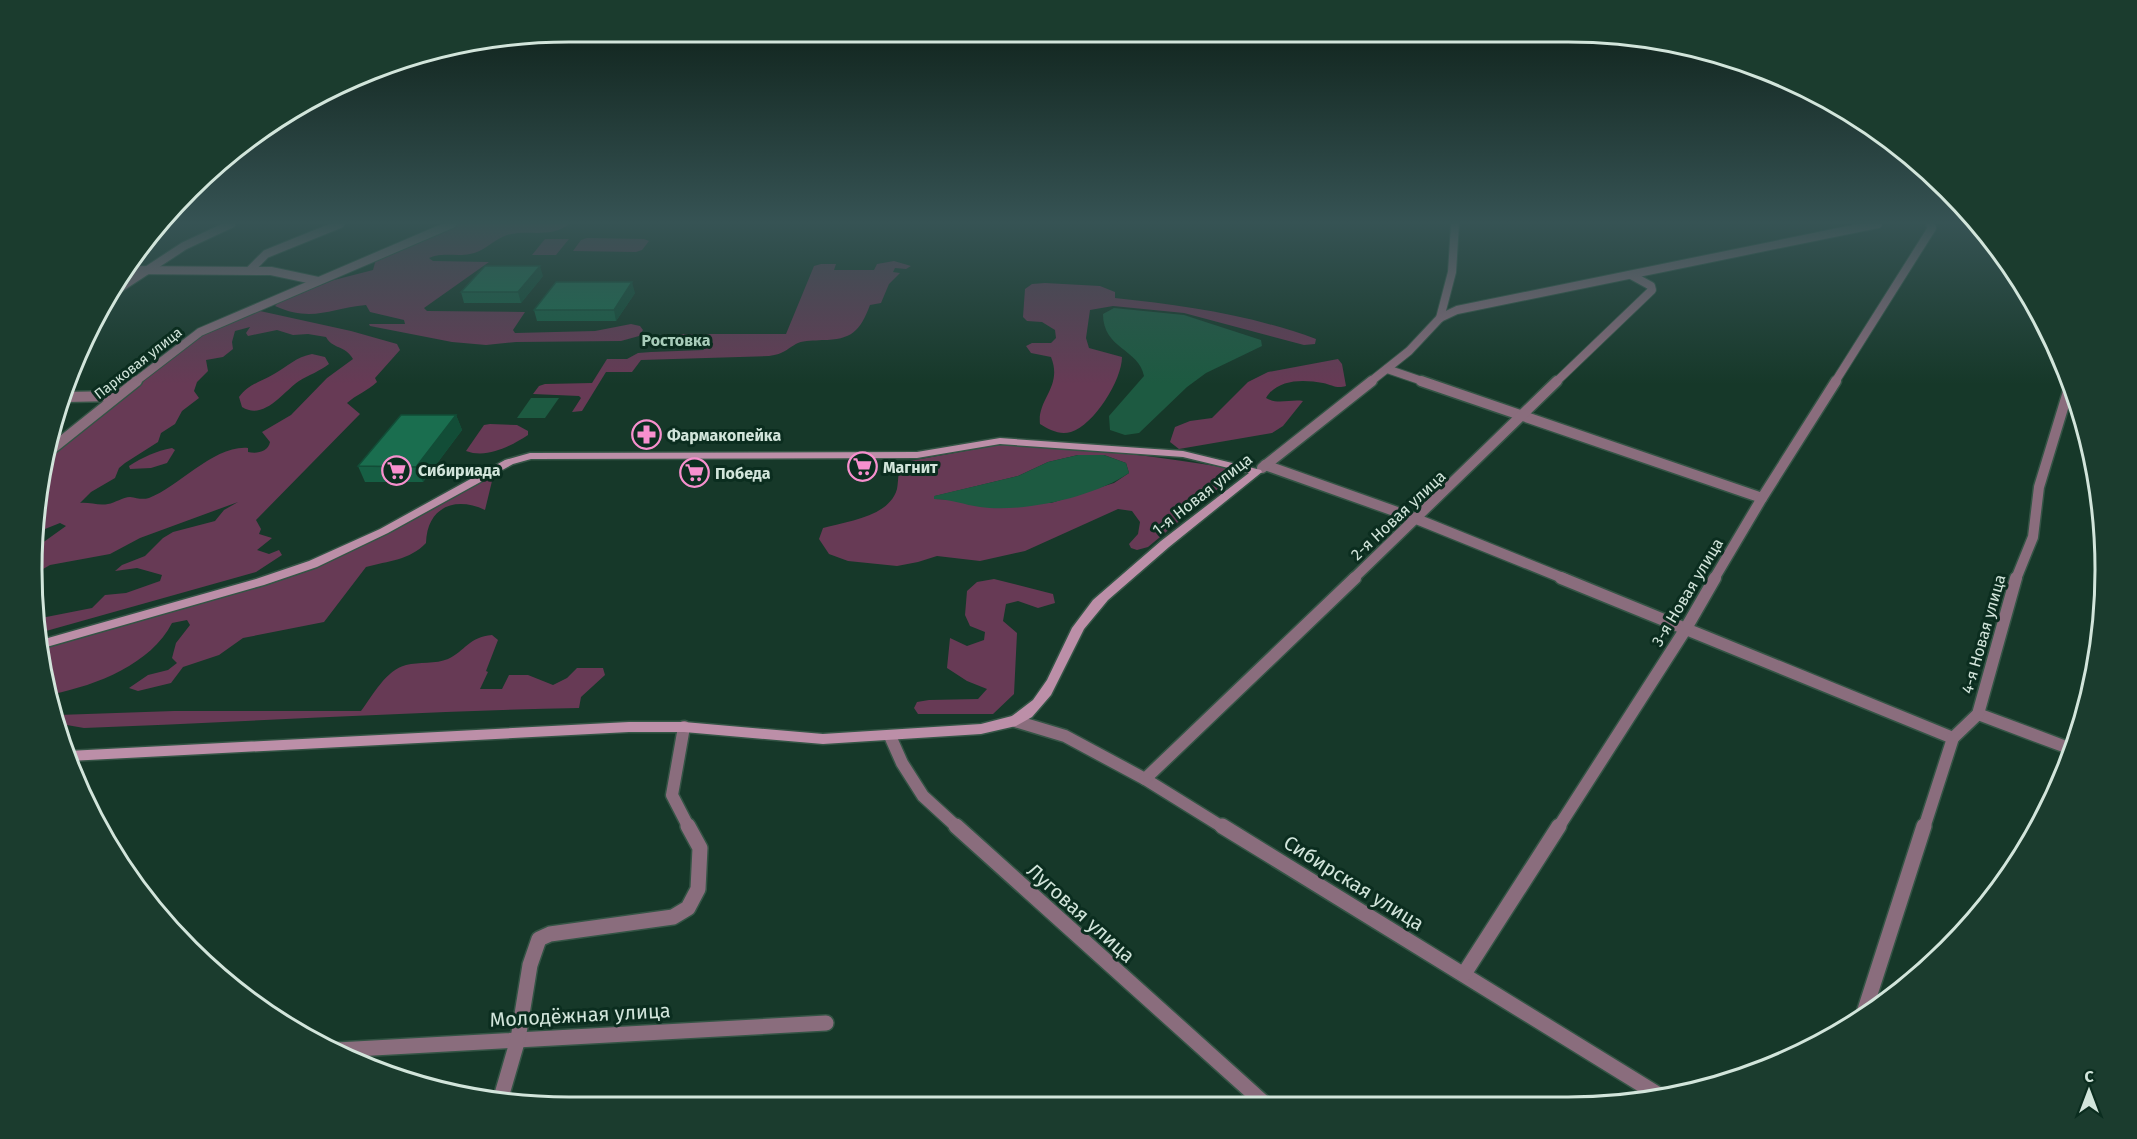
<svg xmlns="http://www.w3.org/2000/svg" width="2137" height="1139" font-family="'Fira Sans',sans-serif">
	<rect width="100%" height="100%" fill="#163829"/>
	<g fill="#673a55" fill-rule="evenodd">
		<path d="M454,224H569C550,239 529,229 507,235C494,239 484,252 470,254C457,257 443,252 429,258L433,261L489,262L424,308L427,311L525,312L513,330L515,333L595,331L631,324L640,326L643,330L639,336L621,341L516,342L486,345L452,342L370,326L369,324H405L404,320L370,312L366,305C330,308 313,323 275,306L279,302L334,280L373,270L376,259Z"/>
		<polygon points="587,238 644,239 649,241 642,250 636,252 573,251 581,240"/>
		<polygon points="545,239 569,239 556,255 532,255"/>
		<path d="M894,261L911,266L906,269L895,268L893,272L900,273L889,284L881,303L870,305C860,331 852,340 822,340C814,341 805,340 798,343C786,349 785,354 769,356L641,360L632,372H606L582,411L572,412L581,398L579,396L533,394L539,386L545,384L592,383L607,359H627L638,353L651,352L704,350L703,348L652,347L649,343L664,334H786L814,266L821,264H836L834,270H874L877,264Z"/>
		<path d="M1045,283L1100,286L1115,292V298C1183,305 1251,315 1316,339L1315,344L1304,345L1184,313L1113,306L1090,310L1086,338L1089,348L1122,357C1122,380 1094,425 1071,432C1059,435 1050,430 1040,424C1037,399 1063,387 1051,357L1031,353L1026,346L1032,343H1051L1056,338L1055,330L1042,322L1027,321L1023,317L1025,289L1032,284Z"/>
		<path d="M260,311L351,331L397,344L400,350L375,378L377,382C367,391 356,395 347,403L360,414L256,520L261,529L259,534L272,538L257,550L269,554L279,550L282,555L256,572L39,633L36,619L92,608L105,595L126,593L160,581L162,575L137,568L115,571L122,565L145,556L163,538L173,532L215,521L224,510L238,502L140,538L110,554L50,565L36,573L38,546L66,526L60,523L40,531L47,455L192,340L249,313ZM250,327L246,333L248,336L277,330L293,335L308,334L326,337C332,349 345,345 353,359L327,378L291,415L262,432L270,442C268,452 257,454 248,452V448C214,445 179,487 149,498C142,500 137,498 130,497C123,497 115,503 108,504C99,506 89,502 80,503L91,492L115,478L119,468L125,463L158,442L161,433L175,424L182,411L199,398L194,391L197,382L208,371L206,360L223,357L233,349L232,342L235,331Z"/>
		<path d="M312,354L325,357L329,364C320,371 309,375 299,381C283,392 264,421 242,407L239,397C249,384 260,382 274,374C288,366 296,357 312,354Z"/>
		<path d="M1338,359L1342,364L1346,386C1337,389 1332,385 1323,383C1303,379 1277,379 1266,398C1277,405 1290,399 1303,401L1283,426L1272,433L1179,449L1170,442L1175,427L1190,421L1212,418L1248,382L1268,372Z"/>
		<path d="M490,424L517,425L528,431V435C511,446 487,459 466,451L484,425Z"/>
		<path d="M1004,444C1081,447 1157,456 1233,469L1237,473L1148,547L1137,550L1131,548L1129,544L1138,534L1140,522L1132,511L1118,509L1025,551L980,561L937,556L918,562L897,566L848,561L829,554L819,539L823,528C848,521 889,517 897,489C899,479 897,469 904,462ZM1078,455H1104L1126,463L1129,473L1114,483L1051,503L935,499V496L1018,476L1048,462Z"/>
		<path d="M172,448L175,450L167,463L151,468L130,469L129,466C143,457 156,451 172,448Z"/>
		<path d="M484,479L492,481L485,510C455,496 427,507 426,543C410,560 388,561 366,567L324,622L243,638L219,655L183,667L171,683L138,691L129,688L148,675L168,670L177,663L172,658L176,643L190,625L187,620L172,623C151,664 97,685 53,694L43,649L304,572L395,529Z"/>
		<polygon points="994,579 1053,594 1055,603 1038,608 1018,601 1006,604 1003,621 1017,633 1014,694 993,714 918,714 914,708 917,702 929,700 978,699 987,689 967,681 947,668 950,638 967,646 984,640 985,632 970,626 965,615 967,591 977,582"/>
		<path d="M492,635L498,640L486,671L488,672L480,689H502L509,675H528L553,685L567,678L577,668H603L605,675L581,697L579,708C414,711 249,722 84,728L61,724L58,715L174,711H361C373,695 386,670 406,665C419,662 436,664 448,659C465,651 469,637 492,635Z"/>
	</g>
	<g fill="#1d5a41">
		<path d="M1114,308L1184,315L1261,340L1262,346L1206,373L1187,387L1139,433L1125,435L1110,430L1109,416L1144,376C1139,349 1103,349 1103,314Z"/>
		<polygon points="531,398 559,398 545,418 517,418"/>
		<path d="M1078,455H1104L1126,463L1129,473C1094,497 1023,513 980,507C965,505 950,499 934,499V496L1018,476L1048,462Z"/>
	</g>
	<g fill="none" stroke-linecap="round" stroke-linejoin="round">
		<defs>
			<g id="street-far3">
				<polyline points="123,270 271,271 318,281"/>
				<polyline points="250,270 266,254 340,224"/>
				<polyline points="111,294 184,246 231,224"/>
				<polyline points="1440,318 1452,272 1455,224"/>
				<polyline points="1387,369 1425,382"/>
				<polyline points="135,382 200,332 452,224"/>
				<polyline points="1370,382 1409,351 1440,318 1457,310 1878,224"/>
				<polyline points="1556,382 1652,290 1651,286 1631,275"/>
				<polyline points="1835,382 1932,228 1930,224"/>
			</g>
			<g id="street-far2">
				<polyline points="1421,381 1762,498"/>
				<polyline points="65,397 117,396"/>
				<polyline points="48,452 137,381"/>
				<polyline points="1265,465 1414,518 1565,579"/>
				<polyline points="1262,468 1372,381"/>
				<polyline points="1353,579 1557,381"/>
				<polyline points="1714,579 1762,498 1836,381"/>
				<polyline points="2016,579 2033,537 2039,487 2070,385"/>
			</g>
			<g id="street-far1">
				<polyline points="1561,578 1953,738"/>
				<polyline points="1978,714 2074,750"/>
				<polyline points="1015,721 1065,736 1145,779 1224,828"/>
				<polyline points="684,727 672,795 689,828"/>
				<polyline points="890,736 902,763 923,796 958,828"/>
				<polyline points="1145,779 1355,578"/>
				<polyline points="1558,828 1685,630 1715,578"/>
				<polyline points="1924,828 1953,738 1978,714 2016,578"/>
			</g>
			<g id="street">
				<polyline points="956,826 1265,1104"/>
				<polyline points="1222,826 1662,1097"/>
				<polyline points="1464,974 1559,826"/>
				<polyline points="1862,1019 1924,826"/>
				<polyline points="337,1050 826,1023"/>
				<polyline points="500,1101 518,1039 530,965 539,939 550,934 673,917 688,908 698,889 700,848 688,826"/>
			</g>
			<polygon id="secondary" points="1000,438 1183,451 1261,470 1262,472 1169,547 1108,600 1084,629 1051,695 1032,717 1016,726 981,734 823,744 684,732 629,732 69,761 68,751 629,722 684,722 823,734 981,724 1012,716 1033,700 1047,680 1072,628 1093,600 1161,541 1249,473 1183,457 1000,444 917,458 531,459 513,464 388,533 317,567 264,585 43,648 41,640 256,579 309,561 380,529 505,460 530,453 917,452"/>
		</defs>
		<use href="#street-far3" stroke="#345445" stroke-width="10"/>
		<use href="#street-far2" stroke="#345445" stroke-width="13"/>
		<use href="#street-far1" stroke="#345445" stroke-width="15"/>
		<use href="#street" stroke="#345445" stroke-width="18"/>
		<use href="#secondary" stroke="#345445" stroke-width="3"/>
		<use href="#street-far3" stroke="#8a6d7d" stroke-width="8"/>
		<use href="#street-far2" stroke="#8a6d7d" stroke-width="10"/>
		<use href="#street-far1" stroke="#8a6d7d" stroke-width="12"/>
		<use href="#street" stroke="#8a6d7d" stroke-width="15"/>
		<use href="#secondary" fill="#bc8fa8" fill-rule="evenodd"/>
	</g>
	<g fill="#165f44">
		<polygon points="543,276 521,303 464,303 461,292"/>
		<polygon points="635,293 616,321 537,321 534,310"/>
		<polygon points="456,415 462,430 423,482 365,482 358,466"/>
	</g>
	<g fill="#124d37">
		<polygon points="540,266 543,276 521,303 518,292"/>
		<polygon points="632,282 635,293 616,321 614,310"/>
		<polygon points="456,415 462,430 423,482 416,467"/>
	</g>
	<g fill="#1a6e4f" stroke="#124d37" stroke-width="1.5">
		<polygon points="485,266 540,266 518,292 461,292"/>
		<polygon points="556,282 632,282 614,310 534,310"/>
		<polygon points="401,415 456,415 416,467 358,466"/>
	</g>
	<linearGradient id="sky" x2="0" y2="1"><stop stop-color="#0c1f17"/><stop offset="0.58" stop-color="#365354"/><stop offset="1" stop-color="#365354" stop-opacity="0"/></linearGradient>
	<rect width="2137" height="384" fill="url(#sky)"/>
	<defs>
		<symbol id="pharmacy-ring" viewBox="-11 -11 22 22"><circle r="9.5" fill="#0b2d1f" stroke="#f790ce" stroke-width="1.5"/><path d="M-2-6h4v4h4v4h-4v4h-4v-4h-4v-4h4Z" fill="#f790ce"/></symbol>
		<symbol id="supermarket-ring" viewBox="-11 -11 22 22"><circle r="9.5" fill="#0b2d1f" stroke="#f790ce" stroke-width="1.5"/><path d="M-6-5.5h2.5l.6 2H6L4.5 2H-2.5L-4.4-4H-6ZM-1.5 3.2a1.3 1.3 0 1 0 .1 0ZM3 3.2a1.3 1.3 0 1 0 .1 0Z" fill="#f790ce"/></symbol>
	</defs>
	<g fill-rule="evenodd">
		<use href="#pharmacy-ring" x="630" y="418" width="33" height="33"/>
		<use href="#supermarket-ring" x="846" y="450" width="33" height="33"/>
		<use href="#supermarket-ring" x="380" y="454" width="33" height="33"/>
		<use href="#supermarket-ring" x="678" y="456" width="33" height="33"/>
	</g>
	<g text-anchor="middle" stroke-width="6" stroke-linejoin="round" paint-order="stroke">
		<g font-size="14" fill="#d2e5db" stroke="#0b2d1f">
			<text transform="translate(138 363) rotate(-38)" y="5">Парковая улица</text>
		</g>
		<g font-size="16" font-weight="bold" fill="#a8cdba" stroke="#0b2d1f">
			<text x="676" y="346">Ростовка</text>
		</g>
		<g font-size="16" font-weight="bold" fill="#d2e5db" stroke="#0b2d1f" text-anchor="start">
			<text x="667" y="441">Фармакопейка</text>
			<text x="883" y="473">Магнит</text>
			<text x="418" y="476">Сибириада</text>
			<text x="715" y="479">Победа</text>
		</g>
		<g font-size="16" fill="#d2e5db" stroke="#0b2d1f">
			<text transform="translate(1202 494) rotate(-38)" y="6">1-я Новая улица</text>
			<text transform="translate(1398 515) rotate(-43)" y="6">2-я Новая улица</text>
			<text transform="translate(1687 592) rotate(-59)" y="6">3-я Новая улица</text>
			<text transform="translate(1983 634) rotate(-74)" y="6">4-я Новая улица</text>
		</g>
		<g font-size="20" fill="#d2e5db" stroke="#0b2d1f">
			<text transform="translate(1354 883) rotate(32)" y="7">Сибирская улица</text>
			<text transform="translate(1081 913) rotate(42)" y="7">Луговая улица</text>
			<text transform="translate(580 1015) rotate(-3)" y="7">Молодёжная улица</text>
		</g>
	</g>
	<path d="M0 0H2137V1139H0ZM569 42H1568A527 527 0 0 1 2095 569V570A527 527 0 0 1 1568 1097H569A527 527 0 0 1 42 570V569A527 527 0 0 1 569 42Z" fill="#1b3c2e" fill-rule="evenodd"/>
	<path fill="none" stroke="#d2e5db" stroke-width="3" d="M569 42H1568A527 527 0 0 1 2095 569V570A527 527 0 0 1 1568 1097H569A527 527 0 0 1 42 570V569A527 527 0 0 1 569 42Z"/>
	<g transform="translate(2089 1091)" stroke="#0b2d1f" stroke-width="4.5" paint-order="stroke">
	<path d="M0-4.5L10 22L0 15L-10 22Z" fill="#d2e5db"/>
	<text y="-9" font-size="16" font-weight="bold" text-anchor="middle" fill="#d2e5db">С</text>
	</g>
</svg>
